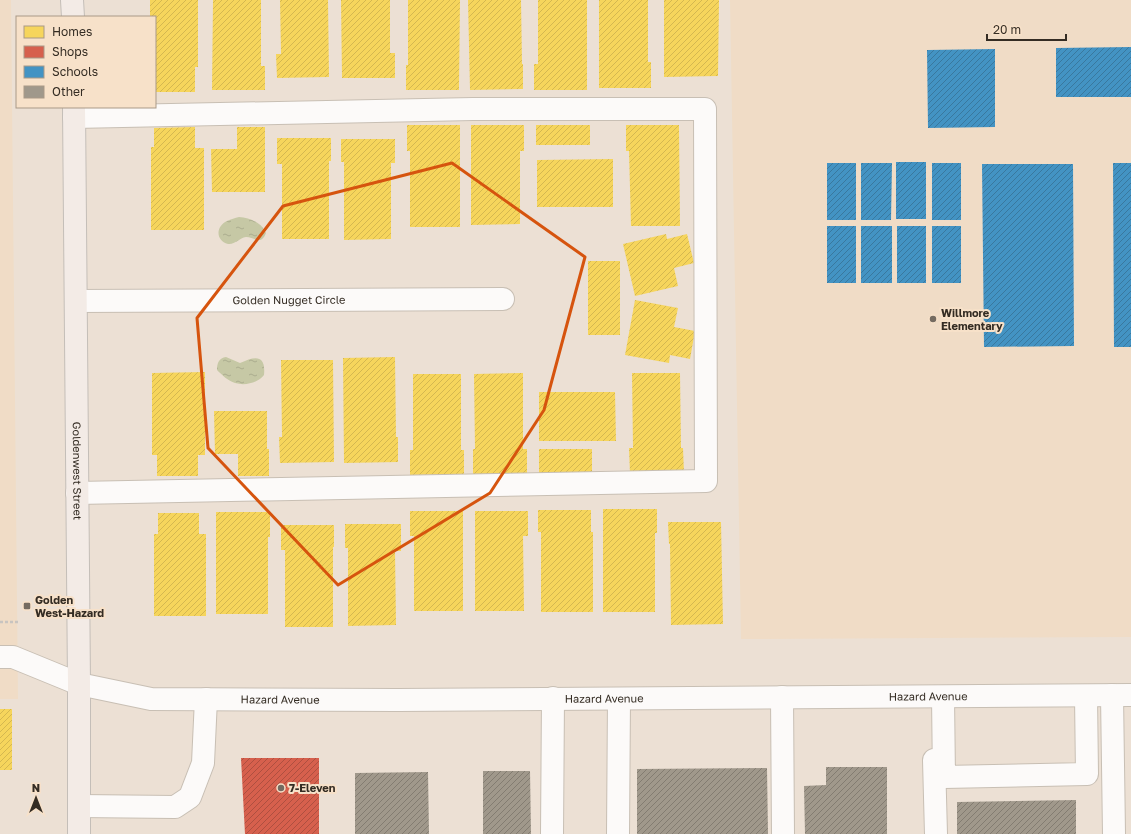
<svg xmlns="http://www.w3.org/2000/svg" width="1131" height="834" font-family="'Golos Text',sans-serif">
	<defs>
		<pattern id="water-ripples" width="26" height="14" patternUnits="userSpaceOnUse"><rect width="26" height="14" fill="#c6c8a5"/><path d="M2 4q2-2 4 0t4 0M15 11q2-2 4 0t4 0" fill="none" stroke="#abac8e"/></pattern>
		<pattern id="homes-hatch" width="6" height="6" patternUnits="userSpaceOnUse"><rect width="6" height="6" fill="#f6d55c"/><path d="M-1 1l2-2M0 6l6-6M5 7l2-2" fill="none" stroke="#d4b750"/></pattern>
		<pattern id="shops-hatch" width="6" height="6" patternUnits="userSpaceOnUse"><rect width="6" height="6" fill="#d6604d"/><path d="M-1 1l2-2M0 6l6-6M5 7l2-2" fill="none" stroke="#ae4f40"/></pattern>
		<pattern id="schools-hatch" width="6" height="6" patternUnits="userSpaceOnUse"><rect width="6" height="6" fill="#4393c3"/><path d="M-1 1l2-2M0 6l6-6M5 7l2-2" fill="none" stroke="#39789e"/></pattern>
		<pattern id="building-hatch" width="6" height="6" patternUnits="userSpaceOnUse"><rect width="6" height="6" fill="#a0988b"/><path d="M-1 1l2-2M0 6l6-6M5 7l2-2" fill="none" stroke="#837c71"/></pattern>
	</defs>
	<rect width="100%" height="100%" fill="#ece0d4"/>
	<g fill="#f0dcc6">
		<polygon points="0,0 11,0 18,699 0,699"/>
		<polygon points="730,0 1131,0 1131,637 741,639"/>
	</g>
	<g fill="url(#water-ripples)">
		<path d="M239,217C250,218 261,222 266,233C261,246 255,237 246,237C239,238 235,245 228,244C215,240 216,226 227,221C231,219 235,218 239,217Z"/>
		<path d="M226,357L240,363C255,356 266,354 264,375C258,383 245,386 235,383C228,381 222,375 217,370C217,363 219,358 226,357Z"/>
	</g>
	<g fill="url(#homes-hatch)">
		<polygon points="150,0 198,0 198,67 195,67 195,92 155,92 155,17 150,17"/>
		<polygon points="213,0 261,0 261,66 265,66 265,90 212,90"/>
		<polygon points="280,0 328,0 329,77 277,78 276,54 281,54"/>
		<polygon points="341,0 390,0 390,53 395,53 395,78 342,78"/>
		<polygon points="408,0 460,0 459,90 406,90 406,65 408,65"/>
		<polygon points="468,0 521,0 522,64 523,64 523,89 470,90"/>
		<polygon points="538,0 587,0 587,90 534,90 534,64 538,64"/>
		<polygon points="599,0 648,0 648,62 651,62 651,88 599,88"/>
		<polygon points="664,0 719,0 718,76 664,77"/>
		<polygon points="407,125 460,125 460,227 410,227 410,151 407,151"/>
		<polygon points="471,125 524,125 524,151 520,151 520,224 471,225"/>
		<rect x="536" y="125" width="54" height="20"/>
		<polygon points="626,125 679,125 680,226 631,226 629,151 626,151"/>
		<polygon points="195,127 195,148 204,148 204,230 151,230 151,147 154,147 154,128"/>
		<polygon points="237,127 265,127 265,192 212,192 211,149 237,149"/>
		<polygon points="277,138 331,138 331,161 329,161 329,239 282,239 282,164 277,164"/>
		<polygon points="341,139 395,139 395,163 391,163 391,239 344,240 344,162 341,162"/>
		<polygon points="613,159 613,207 537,207 537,160"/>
		<polygon points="666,234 667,239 687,234 694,263 674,268 678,286 635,296 623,244"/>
		<rect x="588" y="261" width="32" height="74"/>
		<polygon points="635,300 678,308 674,327 695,331 690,359 670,355 669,363 625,355"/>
		<polygon points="395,357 396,437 398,437 398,462 344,463 343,358"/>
		<polygon points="281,360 333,360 334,462 280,463 279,437 282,437"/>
		<polygon points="205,372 205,455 198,455 198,476 157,476 157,455 152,455 152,373"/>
		<polygon points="523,373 523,449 527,449 527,474 473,474 473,449 475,449 474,374"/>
		<polygon points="632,373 680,373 681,448 683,448 684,473 630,474 629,448 633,448"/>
		<polygon points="413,374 461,374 461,450 464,450 464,474 410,475 410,450 413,450"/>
		<polygon points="539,392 615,392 616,441 539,441"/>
		<polygon points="214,411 267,411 267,449 269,449 269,476 238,476 238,454 215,454"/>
		<rect x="539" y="449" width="53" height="24"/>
		<polygon points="603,509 657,509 657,533 655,533 655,612 603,612"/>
		<polygon points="538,510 591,510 591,532 593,532 593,612 541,612 541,532 538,532"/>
		<polygon points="410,511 463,511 463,611 414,611 414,536 410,536"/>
		<polygon points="475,511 528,511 528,536 523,536 524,611 475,611"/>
		<polygon points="216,512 270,512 270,537 268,537 268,614 216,614"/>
		<polygon points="158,513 199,513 199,534 206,534 206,616 154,616 154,534 158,534"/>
		<polygon points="668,522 721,522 723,624 671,625 670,544 669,544"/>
		<polygon points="345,524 401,524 401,551 395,551 396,625 348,626 348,548 345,548"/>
		<polygon points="281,525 334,525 334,547 333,547 333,627 285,627 285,550 281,550"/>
		<rect x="0" y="709" width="12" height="61"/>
	</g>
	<polygon fill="url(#shops-hatch)" points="241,758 319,758 319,834 245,834"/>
	<g fill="url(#schools-hatch)">
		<polygon points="1131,47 1131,97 1056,97 1056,48"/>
		<polygon points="995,49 995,127 928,128 927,50"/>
		<rect x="896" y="162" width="30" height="57"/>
		<rect x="827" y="163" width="29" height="57"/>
		<polygon points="861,163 892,163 891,220 861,220"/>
		<rect x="932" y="163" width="29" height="57"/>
		<polygon points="1113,163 1131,163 1131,347 1114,347"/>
		<polygon points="982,164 1073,164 1074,346 984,347"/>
		<rect x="827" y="226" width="29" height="57"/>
		<rect x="861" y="226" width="31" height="57"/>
		<rect x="897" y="226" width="29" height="57"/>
		<rect x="932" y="226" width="29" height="57"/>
	</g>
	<g fill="url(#building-hatch)">
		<polygon points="826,767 887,767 887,834 805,834 804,786 826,785"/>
		<polygon points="767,768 768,834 637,834 637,769"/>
		<polygon points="483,771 530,771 531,834 483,834"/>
		<polygon points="428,772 429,834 355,834 355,773"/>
		<polygon points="1076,800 1076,834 957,834 957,802"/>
	</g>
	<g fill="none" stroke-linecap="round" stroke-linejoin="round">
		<defs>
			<g id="minor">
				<polyline points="74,117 473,109 705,109 706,481 77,493"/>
				<path id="s1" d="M76,301L503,299"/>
				<path id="s2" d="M0,657H13L79,684L151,699L398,700L1131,695"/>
				<polyline points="1112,695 1114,834"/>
				<polyline points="782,697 783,834"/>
				<polyline points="943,697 944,777 1087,774 1086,696"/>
				<polyline points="934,760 936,834"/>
				<polyline points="79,806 175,807 190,797 203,763 206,699"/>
				<polyline points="552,834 553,698"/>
				<polyline points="618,834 619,699"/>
			</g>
			<g id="major">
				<polyline points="72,0 73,17"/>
				<path id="s3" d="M74,107L79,684V834"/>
			</g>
		</defs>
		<use href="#minor" stroke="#c8bfb4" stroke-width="24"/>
		<use href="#major" stroke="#c4beb8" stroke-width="24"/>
		<polyline stroke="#c8c4c0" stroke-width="2.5" stroke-dasharray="3 2" stroke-linecap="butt" points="0,622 20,622"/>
		<use href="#minor" stroke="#fcfaf9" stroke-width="22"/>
		<use href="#major" stroke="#f3ebe6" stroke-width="22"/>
	</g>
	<path fill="none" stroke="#d6540e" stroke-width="3" stroke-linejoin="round" d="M452,163L585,257L544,410L490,493L338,585L208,448L197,318L283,206Z"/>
	<g fill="#746b61" stroke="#f7e1c9" stroke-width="1.5">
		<circle cx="933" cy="319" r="4"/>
		<rect x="23" y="602" width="8" height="8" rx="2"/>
		<circle cx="281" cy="788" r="4"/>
	</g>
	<g text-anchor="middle" stroke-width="4" stroke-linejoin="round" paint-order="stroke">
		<g font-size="11" fill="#342c23" stroke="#f7e1c9">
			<text dy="4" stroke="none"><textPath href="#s1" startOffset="213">Golden Nugget Circle</textPath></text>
			<text dy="4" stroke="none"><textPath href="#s3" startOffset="364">Goldenwest Street</textPath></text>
			<text dy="4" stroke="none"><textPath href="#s2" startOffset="935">Hazard Avenue</textPath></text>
			<text dy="4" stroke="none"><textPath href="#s2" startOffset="611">Hazard Avenue</textPath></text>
			<text dy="4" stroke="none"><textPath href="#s2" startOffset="287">Hazard Avenue</textPath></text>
		</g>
		<g font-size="11" font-weight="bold" fill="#342c23" stroke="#f7e1c9" text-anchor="start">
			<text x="941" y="317">Willmore<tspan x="941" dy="13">Elementary</tspan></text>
			<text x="35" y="604">Golden<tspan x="35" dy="13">West-Hazard</tspan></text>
			<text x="289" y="792">7-Eleven</text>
		</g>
	</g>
	<rect x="16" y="16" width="140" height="92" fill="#f7e1c9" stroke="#a99987"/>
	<rect x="24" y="26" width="20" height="12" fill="#f6d55c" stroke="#a99987"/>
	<text x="52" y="36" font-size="12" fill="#342c23">Homes</text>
	<rect x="24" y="46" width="20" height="12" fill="#d6604d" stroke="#a99987"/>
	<text x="52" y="56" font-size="12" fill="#342c23">Shops</text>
	<rect x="24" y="66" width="20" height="12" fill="#4393c3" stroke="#a99987"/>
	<text x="52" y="76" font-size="12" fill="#342c23">Schools</text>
	<rect x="24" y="86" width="20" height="12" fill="#a0988b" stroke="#a99987"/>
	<text x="52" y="96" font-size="12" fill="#342c23">Other</text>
	<g transform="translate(36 798)" stroke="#f7e1c9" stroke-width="3" paint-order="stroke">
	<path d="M0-3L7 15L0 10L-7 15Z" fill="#342c23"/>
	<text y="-6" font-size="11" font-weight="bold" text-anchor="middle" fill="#342c23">N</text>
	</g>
	<path d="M987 34v6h79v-6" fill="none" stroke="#342c23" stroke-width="2"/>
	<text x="993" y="34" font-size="12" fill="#342c23" stroke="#f7e1c9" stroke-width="3" paint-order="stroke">20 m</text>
</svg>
